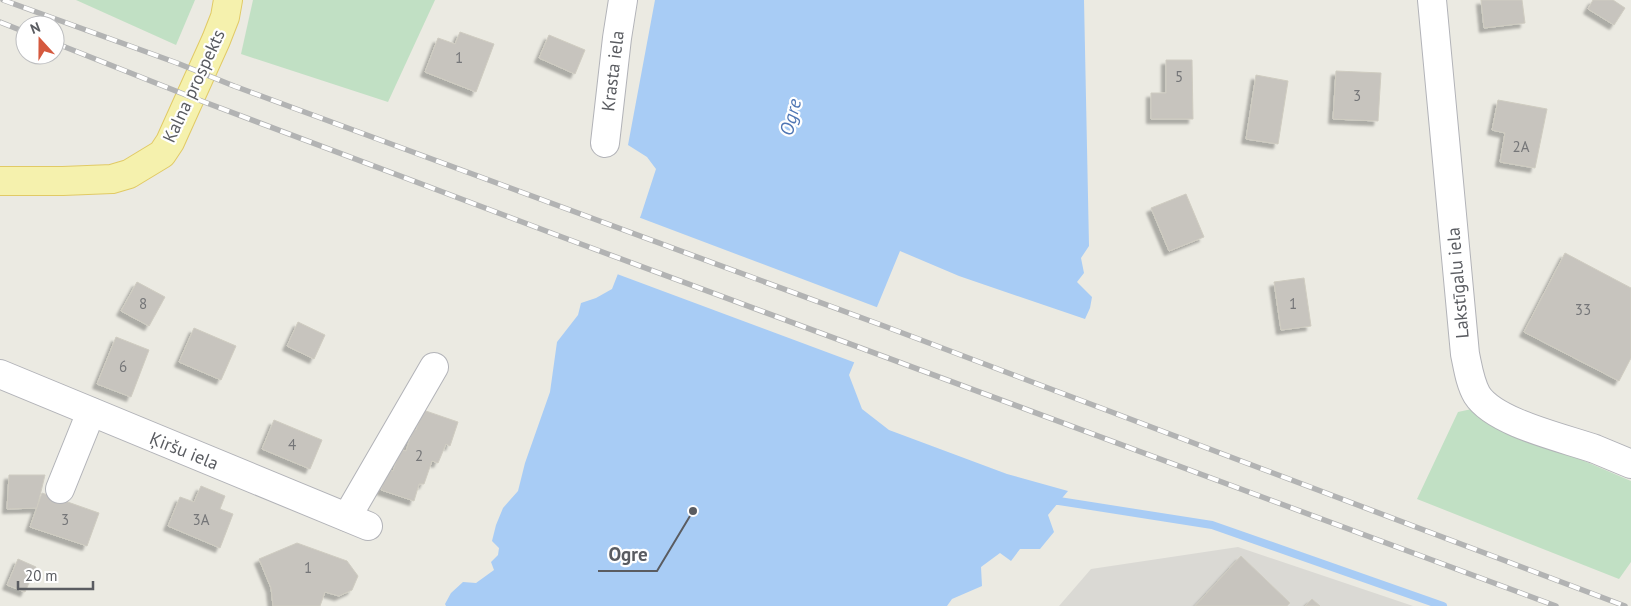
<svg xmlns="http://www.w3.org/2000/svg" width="1631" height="606" font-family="'PT Sans',sans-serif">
	<defs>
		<filter id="shadow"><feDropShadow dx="-4.5" dy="4.5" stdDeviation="1" flood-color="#0004"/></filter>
	</defs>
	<rect width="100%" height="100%" fill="#ebeae2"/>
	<polygon fill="#dad9d4" points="1238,547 1413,606 1059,606 1091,569"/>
	<g fill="#c1e0c4">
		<polygon points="76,0 195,0 176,45"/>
		<polygon points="253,0 435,0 388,102 241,54"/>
		<polygon points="1481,407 1487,420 1510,435 1568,454 1631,481 1631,562 1619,579 1417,499 1458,412"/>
	</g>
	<polygon fill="#a8ccf5" points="655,0 1084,0 1089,246 1081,258 1084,273 1077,282 1092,297 1090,308 1085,319 959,276 900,251 849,375 862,409 889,430 1007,474 1068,491 1048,515 1054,532 1040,549 1020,549 1011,561 1000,553 981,567 982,586 952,599 947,606 446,606 445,604 451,593 463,582 476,583 494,570 491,562 498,555 499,548 492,541 496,525 503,508 518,491 525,463 550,392 557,342 578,315 581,303 596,298 612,289 641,215 656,169 647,157 628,145"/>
	<polygon fill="#ebeae2" points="638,217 879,308 856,363 617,274"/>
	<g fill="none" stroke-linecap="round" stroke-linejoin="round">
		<polyline stroke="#a8ccf5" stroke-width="8" points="1050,501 1059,501 1212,525 1443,606"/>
	</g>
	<g fill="#c7c4be" stroke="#cfccc1" filter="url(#shadow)">
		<polygon points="1481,0 1522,0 1525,23 1484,28"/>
		<polygon points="1593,0 1613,0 1625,8 1614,25 1588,9"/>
		<polygon points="460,32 494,44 476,92 425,72 438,38 455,44"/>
		<polygon points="549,35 585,50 575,74 539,58"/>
		<polygon points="1166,60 1192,60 1193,119 1151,119 1151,93 1166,93"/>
		<polygon points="1336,71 1381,73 1378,121 1333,119"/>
		<polygon points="1256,75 1288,81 1278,144 1246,139"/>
		<polygon points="1498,100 1547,109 1535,168 1500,162 1505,133 1492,130"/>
		<polygon points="1186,194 1204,237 1169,251 1151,208"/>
		<polygon points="1565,253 1631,288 1631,358 1619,381 1524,332"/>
		<polygon points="1304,278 1311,326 1281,330 1274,282"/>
		<polygon points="137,282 165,297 149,326 121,311"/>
		<polygon points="298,322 325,335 314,359 287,346"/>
		<polygon points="194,328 236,346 221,380 179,362"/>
		<polygon points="116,337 149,350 131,397 97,384"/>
		<polygon points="423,410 458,422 450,446 446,444 438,463 432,461 424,484 419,484 414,501 381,490 387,469 393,471 400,450 406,451 413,429 416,430"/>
		<polygon points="274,420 322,440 310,469 262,449"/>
		<polygon points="9,475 45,475 37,508 7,509"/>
		<polygon points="201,486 225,496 220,509 233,514 220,548 168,526 180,497 194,502"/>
		<polygon points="42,493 99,513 87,546 30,527"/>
		<polygon points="297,543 347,561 358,576 352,590 339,596 325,592 320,606 273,606 271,588 259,559"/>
		<polygon points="1241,556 1290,603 1287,606 1195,606"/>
		<polygon points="18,559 36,567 25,592 7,585"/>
		<polygon points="1312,599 1320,606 1305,606"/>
	</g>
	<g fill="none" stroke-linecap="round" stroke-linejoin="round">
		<defs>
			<g id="minor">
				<path d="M1432,0L1465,354C1468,368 1470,383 1477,395C1495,423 1564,438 1595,449C1607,454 1619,459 1631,464"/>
				<polyline points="605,143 617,38 623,0"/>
				<polyline points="0,374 368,526"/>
				<polyline points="60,489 91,412"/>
				<polyline points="347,517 434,367"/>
			</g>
			<polyline id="major" points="0,181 63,181 112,179 129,174 162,154 170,142 216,40 225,17 228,0"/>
		</defs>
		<use href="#minor" stroke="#b2b3b8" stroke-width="30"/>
		<use href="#major" stroke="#e1ca65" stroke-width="30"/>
		<use href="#minor" stroke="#fff" stroke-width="28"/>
		<use href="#major" stroke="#f5f1ad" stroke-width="28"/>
		<defs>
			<g id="rail">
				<polyline points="3,0 177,63 234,86 884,326 1625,606"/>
				<polyline points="0,22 25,32"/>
				<polyline points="55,43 191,97 562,237 1556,606"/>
			</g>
		</defs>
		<use href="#rail" stroke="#b2b3b3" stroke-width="5.5"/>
		<use href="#rail" stroke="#fff" stroke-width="4" stroke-dasharray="11" stroke-linecap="butt"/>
	</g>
	<g text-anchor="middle" stroke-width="4.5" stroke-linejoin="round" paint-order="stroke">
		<g font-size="15" fill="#757678">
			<text x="459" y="63">1</text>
			<text x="1179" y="82">5</text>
			<text x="1357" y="101">3</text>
			<text x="1521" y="152">2A</text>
			<text x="143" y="309">8</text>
			<text x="1293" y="309">1</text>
			<text x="1583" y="315">33</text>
			<text x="123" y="372">6</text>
			<text x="292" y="450">4</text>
			<text x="419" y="461">2</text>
			<text x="65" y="525">3</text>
			<text x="201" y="525">3A</text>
			<text x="308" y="573">1</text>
		</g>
		<g font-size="18" fill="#5a5c61" stroke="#fff">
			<text transform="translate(613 71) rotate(-83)" y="6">Krasta iela</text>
			<text transform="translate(194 86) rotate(-65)" y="6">Kalna prospekts</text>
			<text transform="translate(1458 283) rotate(-95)" y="6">Lakstīgalu iela</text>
			<text transform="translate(184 451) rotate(22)" y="6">Ķiršu iela</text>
		</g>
		<g font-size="19" font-style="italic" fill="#4f76b4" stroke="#fff">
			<text transform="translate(790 117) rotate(-76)" y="7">Ogre</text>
		</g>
	</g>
	<path fill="none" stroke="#5a5c61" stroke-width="2" d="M693 511L657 571H598"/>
	<circle fill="#5a5c61" stroke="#fff" stroke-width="2" cx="693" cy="511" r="5"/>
	<g font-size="19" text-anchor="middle" font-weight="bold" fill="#5a5c61" stroke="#fff" stroke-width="4.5" stroke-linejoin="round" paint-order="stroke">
		<text x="628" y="561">Ogre</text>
	</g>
	<g transform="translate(40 40) rotate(339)"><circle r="24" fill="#ffffff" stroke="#bdbec0"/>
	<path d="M0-4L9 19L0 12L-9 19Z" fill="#d5593e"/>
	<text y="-8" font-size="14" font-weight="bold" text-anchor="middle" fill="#5a5c61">N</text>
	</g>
	<path d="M18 581v8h75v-8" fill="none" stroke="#5a5c61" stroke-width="2.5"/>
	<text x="25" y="581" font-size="15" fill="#5a5c61" stroke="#ffffff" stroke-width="4" paint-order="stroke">20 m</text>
</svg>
